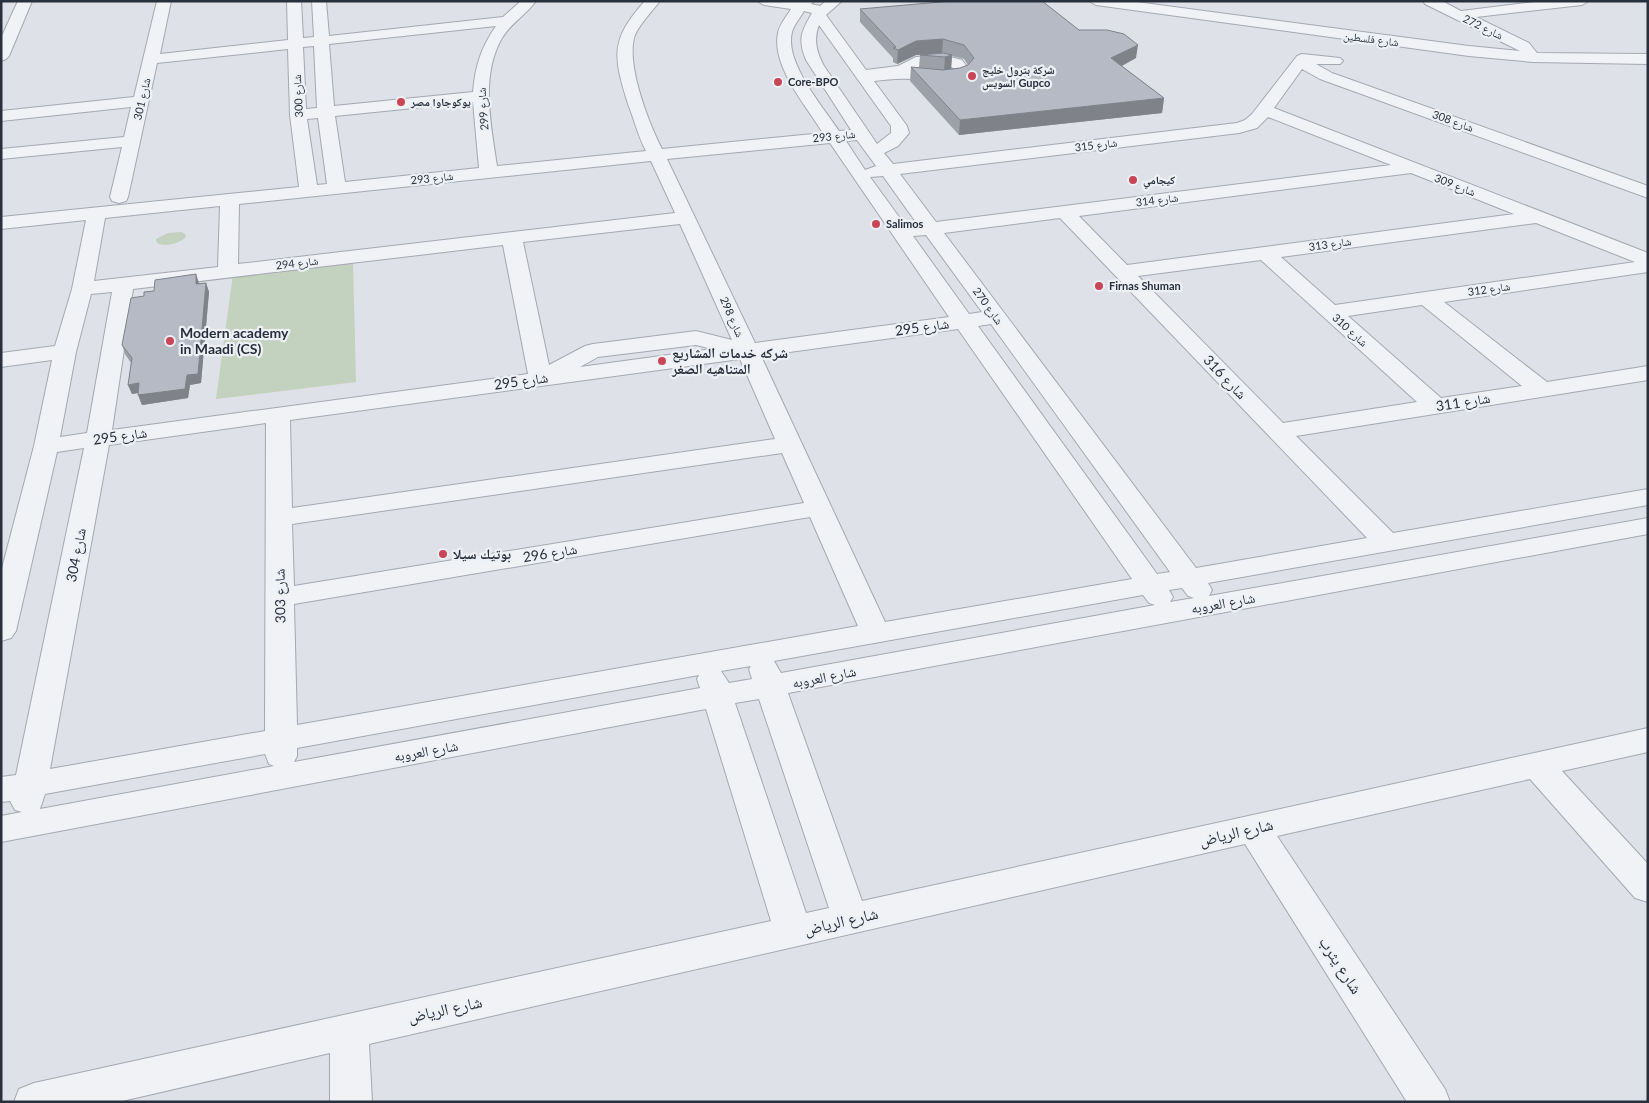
<svg xmlns="http://www.w3.org/2000/svg" width="1649" height="1103" font-family="Lato,'Noto Naskh Arabic',sans-serif">
	<rect width="100%" height="100%" fill="#dee1e7"/>
	<g fill="#c3d1bf">
		<path d="M182,232L186,235L185,238C177,244 166,247 157,243L156,239L168,233Z"/>
		<polygon points="353,261 356,382 216,399 233,274"/>
	</g>
	<g fill="none" stroke-linecap="round" stroke-linejoin="round">
		<defs>
			<g id="minor">
				<polygon points="18,1 32,1 9,56 6,59 1,61 1,38"/>
				<path d="M157,1H171L160,54L288,40L287,1H301L303,38L314,37L312,1H326L329,36L503,17L521,1H536C526,15 511,23 502,38C480,76 491,125 497,166L646,151C638,136 634,119 628,104C613,56 610,40 645,1H660C651,13 641,22 635,35C625,63 649,124 662,149L823,133C807,107 771,66 778,33C779,25 787,16 791,9L764,5L757,1H814L811,4L820,6L826,1H842L826,15L866,70L898,66L916,57L942,55L962,60L971,72C958,90 928,79 910,79C898,78 886,80 874,81L907,126L909,133L898,146L884,153L893,164L1237,123L1245,120L1252,114L1297,56L1302,54L1340,58L1343,61L1340,64H1316L1332,73L1648,186V198L1320,79L1302,69L1274,108L1648,253V272L1444,302L1547,382L1648,366V380L1296,436L1393,533L1648,489V505L1208,583L1212,590L1209,596L1648,518V534L788,693L862,901L1648,728V752L1562,771L1648,864V902L1635,898L1530,779L1277,836L1445,1089L1450,1102H1407L1245,844L369,1044L372,1102H330V1053L118,1102H14L19,1089L34,1083L771,921L706,709L1,842V816L22,812L15,810L10,801L1,802V777L16,775L84,448L57,452L16,631L11,638L1,641V572L34,446L52,360L1,367V353L55,346L72,289L86,220L1,229V217L299,187L290,115L288,49L157,63L128,197L126,201L119,203L112,201L110,197L122,147L1,159V149L124,137L131,107L1,121V111L134,97ZM804,11L812,13C802,31 797,38 806,60L851,130L839,131C823,107 784,62 792,32C794,25 800,18 804,11ZM819,25L891,126V133L877,144L824,66C817,53 813,40 819,25ZM496,26C481,47 475,67 473,92L334,106L329,44ZM314,46L317,108L306,109L303,47ZM942,65L952,67L954,70L944,73L914,70L920,66ZM473,102L479,168L345,182L335,116ZM1268,117L1391,165L936,222L900,174L1239,133L1257,128ZM318,118L327,184L317,185L307,119ZM857,140L876,166L865,170L846,141ZM830,143L949,317L755,343L667,159ZM651,161L675,213L238,264L239,204ZM1411,173L1514,214L1127,265L1079,216ZM883,176L918,225L907,228L870,177ZM220,206L218,267L94,281L105,218ZM1060,218L1367,538L1196,568L944,233ZM1536,223L1635,262L1335,305L1281,257ZM680,224L732,340L696,331L593,344L585,346L549,365L523,242ZM926,235L982,312L969,314L913,236ZM503,245L528,374L112,430L133,289ZM1261,260L1417,402L1283,423L1138,276ZM112,292L87,433L60,437L76,352L91,294ZM1422,305L1522,386L1441,398L1348,316ZM991,324L1170,572L1157,574L978,326ZM958,329L1132,579L885,622L761,356ZM696,345L712,349L580,367L598,357ZM740,359L775,439L292,508L290,420ZM266,423L265,731L50,769L109,445ZM782,453L804,503L294,586L292,524ZM810,517L858,626L297,725L294,604ZM1182,588L1188,596L1194,598L1170,602L1173,597L1169,590ZM1143,595L1149,603L1155,605L781,673L774,661ZM751,666L749,669L752,679L729,683L721,671ZM699,675L697,679L700,688L294,762L297,756V748ZM759,699L829,908L806,913L735,703ZM265,754L269,764L274,766L40,809L45,794Z"/>
				<polygon points="1089,1 1129,1 1469,46 1520,51 1425,4 1423,1 1442,1 1461,11 1543,1 1589,1 1582,5 1476,17 1529,43 1537,53 1648,54 1648,64 1533,62 1469,56 1096,5"/>
			</g>
		</defs>
		<use href="#minor" stroke="#a4a8b1" stroke-width="2"/>
		<use href="#minor" fill="#f0f2f6" fill-rule="evenodd"/>
	</g>
	<g fill="#9ca0a9" fill-rule="evenodd">
		<path d="M860,9L1079,30L1136,58L1122,66L1164,98L1162,113L959,135L910,81L911,67L919,68L920,55H916L897,64L893,62V58L860,22ZM952,56L964,59L968,65L960,68L951,69Z"/>
		<polygon points="206,283 209,292 201,383 190,385 188,398 142,405 138,393 132,394 128,385 131,363 125,354 122,345 144,296 199,284"/>
	</g>
	<g fill="#7f8289">
		<polygon points="943,39 942,53 916,55 897,64 898,50 916,41"/>
		<polygon points="1138,45 1136,58 1110,72 1111,58"/>
		<polygon points="952,55 951,69 944,71 945,57"/>
		<polygon points="1164,98 1162,113 959,135 960,120"/>
		<polygon points="196,274 199,283 199,293 196,284"/>
		<polygon points="206,283 209,292 201,383 190,385 188,398 142,405 138,395 187,375"/>
		<polygon points="139,383 143,392 132,394 128,385"/>
	</g>
	<g fill="#b5bac4" stroke="#7f8289">
		<polygon points="952,1 1042,1 1079,30 1107,30 1124,34 1138,45 1111,58 1164,98 960,120 911,67 943,70 960,68 968,65 974,58 964,45 943,39 916,41 898,50 893,48 896,47 860,9"/>
		<polygon points="943,53 952,55 945,57 920,55"/>
		<polygon points="196,274 196,284 206,283 198,374 187,375 185,389 138,395 139,383 128,385 132,358 122,345 131,298 144,296 144,292 154,291 155,280"/>
	</g>
	<g fill="#c84656" stroke="#edf0f5" stroke-width="2">
		<circle cx="972" cy="76" r="5"/>
		<circle cx="778" cy="82" r="5"/>
		<circle cx="401" cy="102" r="5"/>
		<circle cx="1133" cy="180" r="5"/>
		<circle cx="876" cy="224" r="5"/>
		<circle cx="1099" cy="286" r="5"/>
		<circle cx="170" cy="341" r="5"/>
		<circle cx="662" cy="361" r="5"/>
		<circle cx="443" cy="554" r="5"/>
	</g>
	<g text-anchor="middle" stroke-width="4.5" stroke-linejoin="round" paint-order="stroke">
		<g font-size="11" fill="#282f3d" stroke="#edf0f5">
			<text transform="translate(1483 27) rotate(26)" y="4">شارع 272</text>
			<text transform="translate(1371 39) rotate(7)" y="4">شارع فلسطين</text>
			<text transform="translate(298 96) rotate(-93)" y="4">شارع 300</text>
			<text transform="translate(142 99) rotate(-77)" y="4">شارع 301</text>
			<text transform="translate(483 109) rotate(-94)" y="4">شارع 299</text>
			<text transform="translate(1453 121) rotate(20)" y="4">شارع 308</text>
			<text transform="translate(834 136) rotate(-6)" y="4">شارع 293</text>
			<text transform="translate(1096 145) rotate(-7)" y="4">شارع 315</text>
			<text transform="translate(432 178) rotate(-6)" y="4">شارع 293</text>
			<text transform="translate(1455 185) rotate(21)" y="4">شارع 309</text>
			<text transform="translate(1157 200) rotate(-7)" y="4">شارع 314</text>
			<text transform="translate(1330 244) rotate(-8)" y="4">شارع 313</text>
			<text transform="translate(297 263) rotate(-7)" y="4">شارع 294</text>
			<text transform="translate(1489 289) rotate(-8)" y="4">شارع 312</text>
			<text transform="translate(988 306) rotate(54)" y="4">شارع 270</text>
			<text transform="translate(732 317) rotate(66)" y="4">شارع 298</text>
			<text transform="translate(1350 330) rotate(42)" y="4">شارع 310</text>
		</g>
		<g font-size="11" font-weight="bold" fill="#282f3d" stroke="#edf0f5" text-anchor="start">
			<text x="982" y="74">شركة بترول خليج<tspan x="982" dy="13">السويس Gupco</tspan></text>
			<text x="788" y="86">Core-BPO</text>
			<text x="411" y="106">يوكوجاوا مصر</text>
			<text x="1143" y="184">كيجامي</text>
			<text x="886" y="228">Salimos</text>
			<text x="1109" y="290">Firnas Shuman</text>
		</g>
		<g font-size="14" fill="#282f3d" stroke="#edf0f5">
			<text transform="translate(922 327) rotate(-8)" y="5">شارع 295</text>
			<text transform="translate(1225 377) rotate(46)" y="5">شارع 316</text>
			<text transform="translate(521 381) rotate(-8)" y="5">شارع 295</text>
			<text transform="translate(1463 402) rotate(-9)" y="5">شارع 311</text>
			<text transform="translate(120 436) rotate(-8)" y="5">شارع 295</text>
			<text transform="translate(550 553) rotate(-9)" y="5">شارع 296</text>
			<text transform="translate(76 555) rotate(-79)" y="5">شارع 304</text>
			<text transform="translate(280 596) rotate(-91)" y="5">شارع 303</text>
			<text transform="translate(1223 603) rotate(-10)" y="5">شارع العروبه</text>
			<text transform="translate(824 677) rotate(-11)" y="5">شارع العروبه</text>
			<text transform="translate(426 751) rotate(-10)" y="5">شارع العروبه</text>
		</g>
		<g font-size="14" font-weight="bold" fill="#282f3d" stroke="#edf0f5" text-anchor="start">
			<text x="180" y="338">Modern academy<tspan x="180" dy="16">in Maadi (CS)</tspan></text>
			<text x="672" y="358">شركه خدمات المشاريع<tspan x="672" dy="16">المتناهيه الصغر</tspan></text>
			<text x="453" y="559">بوتيك سيلا</text>
		</g>
		<g font-size="16" fill="#282f3d" stroke="#edf0f5">
			<text transform="translate(1236 832) rotate(-13)" y="6">شارع الرياض</text>
			<text transform="translate(841 921) rotate(-13)" y="6">شارع الرياض</text>
			<text transform="translate(1341 965) rotate(57)" y="6">شارع يثرب</text>
			<text transform="translate(445 1009) rotate(-12)" y="6">شارع الرياض</text>
		</g>
	</g>
	<rect width="1649" height="1103" fill="none" stroke="#282f3d" stroke-width="5"/>
</svg>
